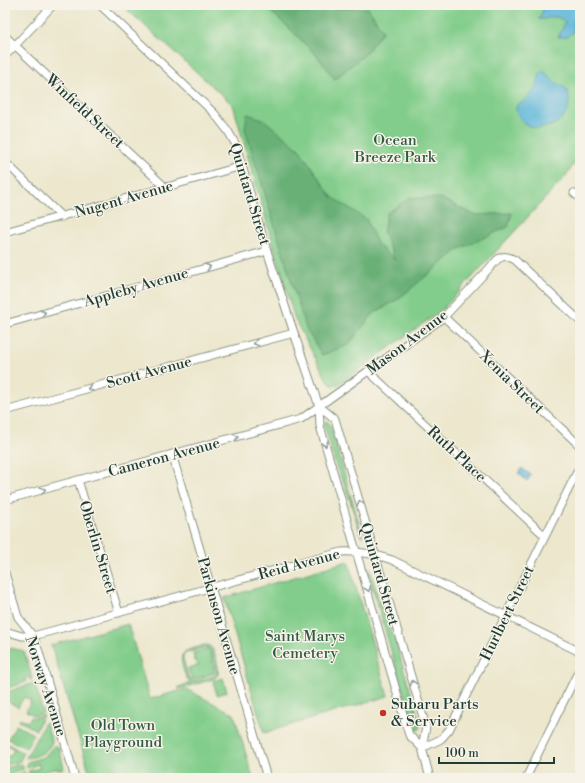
<svg xmlns="http://www.w3.org/2000/svg" width="585" height="783" font-family="'Libre Bodoni',serif">
	<rect width="100%" height="100%" fill="#f7f3e8"/>
	<filter id="ink" filterUnits="userSpaceOnUse"><feTurbulence type="fractalNoise" baseFrequency=".025" numOctaves="2"/><feDisplacementMap in="SourceGraphic" scale="8" xChannelSelector="R" yChannelSelector="G"/><feConvolveMatrix kernelMatrix="1 2 1 2 8 2 1 2 1" color-interpolation-filters="sRGB"/></filter>
	<filter id="wash" filterUnits="userSpaceOnUse"><feTurbulence type="fractalNoise" baseFrequency=".012" numOctaves="4" result="noise"/><feDisplacementMap in="SourceGraphic" scale="16" xChannelSelector="R" yChannelSelector="G"/><feGaussianBlur stdDeviation="0.9" result="paint"/><feColorMatrix in="noise" values="0 0 0 0 0 0 0 0 0 0 0 0 0 0 0 0 0 1.4 0 .05"/><feComposite in="paint" operator="in"/></filter>
	<g filter="url(#wash)">
		<rect width="100%" height="100%" fill="#ece7cd"/>
		<g fill="#82cd8b" stroke="#508560" fill-rule="evenodd">
			<polygon points="122,5 580,5 580,155 565,177 442,310 336,386 332,385 328,382 295,320 233,105"/>
			<polygon points="326,421 328,422 330,424 363,538 361,536 349,497 336,466 324,425"/>
			<polygon points="348,561 388,696 264,733 224,598"/>
			<polygon points="368,567 370,568 380,605 394,637 421,726 419,730 416,730 414,728 367,569"/>
			<polygon points="128,624 150,699 186,689 234,714 253,778 91,778 51,645"/>
			<path d="M204,645C207,645 208,645 211,647C215,650 220,671 218,675L214,679L179,689L178,687L190,683C185,678 180,662 182,655L186,651ZM207,647L206,650L193,653L195,661L199,665L188,668L192,680L215,673L209,649L207,648L211,651L217,673L214,676L192,682L189,679L183,659V656L186,653Z"/>
			<polygon points="10,648 24,651 32,678 30,681 29,677 25,678 26,682 5,689 5,652"/>
			<polygon points="223,678 227,692 217,695 213,681"/>
			<polygon points="33,683 35,684 43,713 35,716 26,711 31,701 24,697 18,707 7,701 5,703 5,700 10,691"/>
			<polygon points="43,715 36,730 18,720 20,718 28,722 31,717 36,718"/>
			<path d="M45,722L46,723L52,742C47,753 37,757 26,758Z"/>
			<polygon points="16,725 33,734 26,748 8,739"/>
			<polygon points="6,743 22,752 23,754 20,761 5,765 5,754 10,757 14,749 5,744"/>
			<polygon points="54,746 57,746 60,750 64,769 54,769 30,775 28,771 40,768 38,764 27,768 27,762 44,757"/>
			<polygon points="21,764 24,769 11,772 12,776 25,772 25,777 5,778 5,768"/>
			<polygon points="59,772 66,773 68,778 35,778"/>
		</g>
		<g fill="#69b077" stroke="#447656">
			<polygon points="263,5 298,5 301,8 368,8 383,31 365,54 335,79 318,57 288,27"/>
			<polygon points="247,114 263,119 299,149 332,197 366,219 378,245 395,260 383,232 387,213 410,198 440,198 475,215 512,213 508,227 459,249 397,300 374,313 348,345 322,355 306,329 245,129"/>
		</g>
		<g fill="#5cb5d9" stroke="#3e7986">
			<path d="M545,5H580V9L574,20L573,33L566,37H558L562,30L565,21C552,13 551,20 539,19Z"/>
			<path d="M542,71C549,74 548,77 553,81C556,83 561,85 564,87C568,91 569,96 569,101C570,122 540,136 524,123C520,120 518,114 516,110L517,105C531,99 538,87 540,73Z"/>
			<polygon points="522,468 531,475 527,481 518,473"/>
		</g>
	</g>
	<g filter="url(#ink)">
		<g fill="none" stroke-linecap="round" stroke-linejoin="round">
			<defs>
				<g id="minor">
					<polyline points="100,5 214,113 228,131 236,145 267,251 294,333 319,406 320,426 409,735 422,748"/>
					<polyline points="5,36 165,187"/>
					<polyline points="5,56 53,5"/>
					<polyline points="5,162 62,217"/>
					<polyline points="574,193 580,198"/>
					<polyline points="5,232 242,166"/>
					<polyline points="444,317 580,446"/>
					<polyline points="5,324 267,251"/>
					<polyline points="368,371 545,536"/>
					<polyline points="319,406 335,419 426,727 422,748 430,778"/>
					<polyline points="5,411 294,333"/>
					<polyline points="172,454 267,778"/>
					<polyline points="78,480 119,613"/>
					<path d="M5,500L301,419L444,317L497,260C503,255 508,256 515,260L580,321"/>
					<polyline points="5,573 18,617 33,636 39,652 75,778"/>
					<path d="M5,631L22,636H33L341,552C359,551 375,554 392,560L580,652"/>
					<polyline points="422,748 441,739 449,730 580,466"/>
					<polyline points="526,778 580,668"/>
				</g>
			</defs>
			<use href="#minor" stroke="#869280" stroke-width="9"/>
			<use href="#minor" stroke="#fff" stroke-width="7"/>
		</g>
		<defs><path id="oneway-chevron" d="M-2-3.5L2.5 0L-2 3.5" fill="none" stroke-width="1.6" stroke-linecap="round" stroke-linejoin="round"/></defs>
		<g stroke="#8f9e9a">
			<use href="#oneway-chevron" transform="translate(208 267) rotate(-16)"/>
			<use href="#oneway-chevron" transform="translate(43 313) rotate(-16)"/>
			<use href="#oneway-chevron" transform="translate(256 343) rotate(165)"/>
			<use href="#oneway-chevron" transform="translate(90 388) rotate(165)"/>
			<use href="#oneway-chevron" transform="translate(236 437) rotate(-15)"/>
			<use href="#oneway-chevron" transform="translate(325 444) rotate(74)"/>
			<use href="#oneway-chevron" transform="translate(43 490) rotate(-15)"/>
			<use href="#oneway-chevron" transform="translate(360 503) rotate(-106)"/>
			<use href="#oneway-chevron" transform="translate(368 589) rotate(74)"/>
			<use href="#oneway-chevron" transform="translate(413 683) rotate(-107)"/>
		</g>
	</g>
	<circle fill="#c8321e" stroke="#f7f3e8" stroke-width="1.5" cx="383" cy="713" r="4"/>
	<g text-anchor="middle" stroke-width="3" stroke-linejoin="round" paint-order="stroke">
		<g font-size="15" fill="#1f3d34" stroke="#f7f3e8">
			<text transform="translate(85 111) rotate(43)" y="5">Winfield Street</text>
			<text transform="translate(250 194) rotate(73)" y="5">Quintard Street</text>
			<text transform="translate(124 199) rotate(-16)" y="5">Nugent Avenue</text>
			<text transform="translate(136 287) rotate(-16)" y="5">Appleby Avenue</text>
			<text transform="translate(407 342) rotate(-37)" y="5">Mason Avenue</text>
			<text transform="translate(149 372) rotate(-15)" y="5">Scott Avenue</text>
			<text transform="translate(512 382) rotate(44)" y="5">Xenia Street</text>
			<text transform="translate(457 454) rotate(43)" y="5">Ruth Place</text>
			<text transform="translate(164 457) rotate(-15)" y="5">Cameron Avenue</text>
			<text transform="translate(98 547) rotate(73)" y="5">Oberlin Street</text>
			<text transform="translate(299 564) rotate(-15)" y="5">Reid Avenue</text>
			<text transform="translate(380 574) rotate(74)" y="5">Quintard Street</text>
			<text transform="translate(507 613) rotate(-64)" y="5">Hurlbert Street</text>
			<text transform="translate(219 616) rotate(74)" y="5">Parkinson Avenue</text>
			<text transform="translate(46 686) rotate(72)" y="5">Norway Avenue</text>
		</g>
		<g font-size="15" fill="#335a45" stroke="#f7f3e8">
			<text x="395" y="145">Ocean<tspan x="395" dy="17">Breeze Park</tspan></text>
			<text x="305" y="641">Saint Marys<tspan x="305" dy="17">Cemetery</tspan></text>
			<text x="123" y="730">Old Town<tspan x="123" dy="17">Playground</tspan></text>
		</g>
		<g font-size="15" fill="#1f3d34" stroke="#f7f3e8" text-anchor="start">
			<text x="391" y="709">Subaru Parts<tspan x="391" dy="17">&amp; Service</tspan></text>
		</g>
	</g>
	<rect width="585" height="783" fill="none" stroke="#f7f3e8" stroke-width="20"/>
	<path d="M439 757v6h115v-6" fill="none" stroke="#1f3d34" stroke-width="2"/>
	<text x="445" y="757" font-size="12" fill="#1f3d34" stroke="#f7f3e8" stroke-width="3" paint-order="stroke">100 m</text>
</svg>
